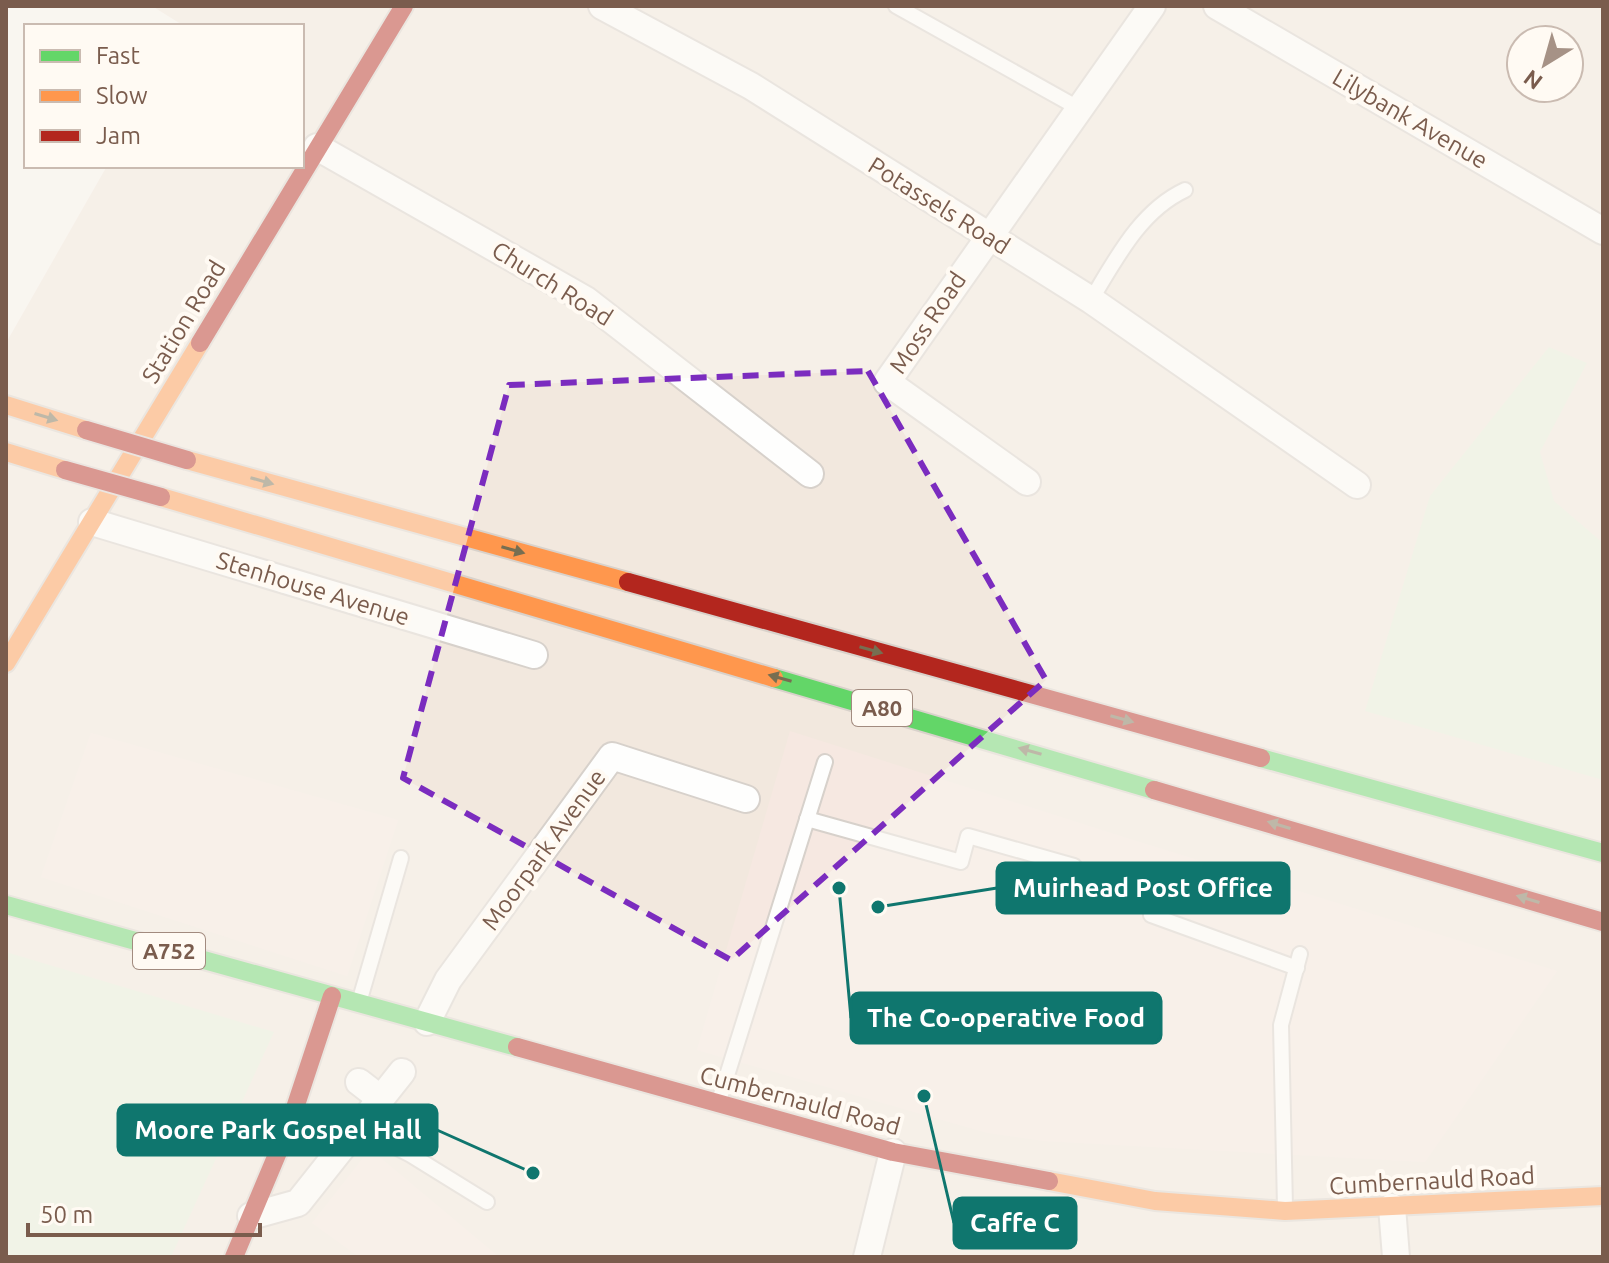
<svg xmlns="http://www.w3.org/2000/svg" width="1609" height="1263" font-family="Ubuntu,sans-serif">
	<rect width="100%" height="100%" fill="#f9f5f0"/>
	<path fill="#f2e8de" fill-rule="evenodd" d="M152,6H1603V1257H6V343L107,166H302V26H184ZM1521,40H1569V88H1521Z"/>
	<g fill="#f6e8e1">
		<polygon points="790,731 1133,840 1557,971 1425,1162 1044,1141 988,1133 697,1050"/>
		<polygon points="91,733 398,820 347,976 41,877"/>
		<polygon points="370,1149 499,1257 359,1257 312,1223"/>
	</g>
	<g fill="#e7f0db">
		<polygon points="1549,347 1587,363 1540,452 1554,501 1603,543 1603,780 1365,711 1430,496"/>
		<polygon points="6,952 274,1032 171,1257 6,1257"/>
	</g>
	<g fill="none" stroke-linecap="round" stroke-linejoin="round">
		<defs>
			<g id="lane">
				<polyline points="896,6 1080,109"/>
				<path d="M1091,300C1116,259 1140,211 1185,190"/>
				<polyline points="807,819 961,862 968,836 1074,866"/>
				<polyline points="1151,915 1297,968"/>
				<polyline points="360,999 401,858"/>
				<polyline points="719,1101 825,762"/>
				<polyline points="358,1128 411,1155 487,1202"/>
				<polyline points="1285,1207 1281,1025 1300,954"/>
			</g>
			<g id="street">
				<polyline points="602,6 751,86 1091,300 1357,485"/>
				<polyline points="1217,6 1603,231"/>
				<polyline points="317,147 586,300 810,474"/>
				<polyline points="1027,482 887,382 1152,6"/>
				<polyline points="92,522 534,655"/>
				<polyline points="427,1022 448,980 612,756 746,799"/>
				<polyline points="359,1082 381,1099"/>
				<polyline points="1392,1207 1396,1257"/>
				<polyline points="251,1216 298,1203 402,1072"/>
				<polyline points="867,1257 893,1152"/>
			</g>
			<g id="fast">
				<polyline points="774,678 1154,790"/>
				<polyline points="1261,758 1603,853"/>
				<polyline points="6,905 517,1047"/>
			</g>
			<g id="slow">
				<polyline points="6,405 86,430"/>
				<polyline points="6,452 65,470"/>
				<polyline points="187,460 628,582"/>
				<polyline points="161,497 774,678"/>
				<polyline points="6,663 200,343"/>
				<polyline points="1049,1181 1155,1201 1285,1211 1603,1196"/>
			</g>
			<g id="jam">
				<polyline points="200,343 404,6"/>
				<polyline points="628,582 1261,758"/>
				<polyline points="1154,790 1603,922"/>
				<polyline points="517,1047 893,1152 1049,1181"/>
				<polyline points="234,1257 289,1126 332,996"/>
			</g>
		</defs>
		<use href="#lane" stroke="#d7d1cb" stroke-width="18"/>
		<use href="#street" stroke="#d7d1cb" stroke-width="30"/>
		<use href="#fast" stroke="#d9d2cb" stroke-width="22"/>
		<use href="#slow" stroke="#d9d2cb" stroke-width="22"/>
		<use href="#jam" stroke="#d9d2cb" stroke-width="22"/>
		<use href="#lane" stroke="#fefefd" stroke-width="14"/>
		<use href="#street" stroke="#fefefd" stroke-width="26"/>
		<use href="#fast" stroke="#63d668" stroke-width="18"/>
		<use href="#slow" stroke="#ff974d" stroke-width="18"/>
		<use href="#jam" stroke="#b3261e" stroke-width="18"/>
		<defs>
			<g id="jam-bridge">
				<polyline points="86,430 187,460"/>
				<polyline points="65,470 161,497"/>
			</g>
		</defs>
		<use href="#jam-bridge" stroke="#dad1cc" stroke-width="22" stroke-linecap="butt"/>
		<use href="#jam-bridge" stroke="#b3261e" stroke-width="18"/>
	</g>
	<defs><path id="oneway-solid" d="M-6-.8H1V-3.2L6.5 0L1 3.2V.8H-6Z" transform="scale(2)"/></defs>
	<g fill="#776e51">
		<use href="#oneway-solid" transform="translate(46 417) rotate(17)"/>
		<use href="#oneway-solid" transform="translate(262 481) rotate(16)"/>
		<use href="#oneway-solid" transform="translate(513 550) rotate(16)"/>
		<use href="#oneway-solid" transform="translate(871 650) rotate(16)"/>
		<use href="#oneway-solid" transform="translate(780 678) rotate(-164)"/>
		<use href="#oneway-solid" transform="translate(1122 719) rotate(16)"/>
		<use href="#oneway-solid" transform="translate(1030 751) rotate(-164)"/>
		<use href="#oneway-solid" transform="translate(1279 825) rotate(-163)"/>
		<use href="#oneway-solid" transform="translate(1528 899) rotate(-163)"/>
	</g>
	<path d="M0 0H1609V1263H0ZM868,371L1046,680L731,960L403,778L509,385Z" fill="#f9f5f0" fill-opacity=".55" fill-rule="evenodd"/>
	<path fill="none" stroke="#7b2cbf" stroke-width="6" stroke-dasharray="16 10" stroke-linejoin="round" d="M868,371L1046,680L731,960L403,778L509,385Z"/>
	<g text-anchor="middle" stroke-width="8" stroke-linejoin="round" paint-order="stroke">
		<g fill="#fffaf3" stroke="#a28b7f" stroke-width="2">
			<rect x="852" y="690" width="60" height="36" rx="6"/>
			<rect x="133" y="933" width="72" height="36" rx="6"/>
		</g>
		<g font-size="22" font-weight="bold" fill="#7a5c4d">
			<text x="882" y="716">A80</text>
			<text x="169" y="959">A752</text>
		</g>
		<g font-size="24" fill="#7a5c4d" stroke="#fffaf3">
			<text transform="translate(1410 119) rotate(30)" y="8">Lilybank Avenue</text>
			<text transform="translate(939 206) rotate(32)" y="8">Potassels Road</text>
			<text transform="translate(552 284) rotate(32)" y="8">Church Road</text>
			<text transform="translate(184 322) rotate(-59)" y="8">Station Road</text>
			<text transform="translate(928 323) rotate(-56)" y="8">Moss Road</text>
			<text transform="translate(313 589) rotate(17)" y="8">Stenhouse Avenue</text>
			<text transform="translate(544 850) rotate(-54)" y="8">Moorpark Avenue</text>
			<text transform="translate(800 1101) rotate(15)" y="8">Cumbernauld Road</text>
			<text transform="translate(1432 1181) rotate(-3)" y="8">Cumbernauld Road</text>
		</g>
	</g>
	<path fill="none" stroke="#0f766e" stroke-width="3" d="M878 907L997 888M839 888L851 1018M533 1173L437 1130M924 1096L954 1223"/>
	<g fill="#0f766e" stroke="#fffaf3" stroke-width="3">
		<circle cx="878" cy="907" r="8"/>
		<circle cx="839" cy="888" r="8"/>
		<circle cx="533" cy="1173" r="8"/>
		<circle cx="924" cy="1096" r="8"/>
	</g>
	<g fill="#0f766e" stroke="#0f766e" stroke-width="3">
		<rect x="997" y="863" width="292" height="50" rx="8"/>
		<rect x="851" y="993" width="310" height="50" rx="8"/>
		<rect x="118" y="1105" width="319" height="50" rx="8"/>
		<rect x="954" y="1198" width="122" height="50" rx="8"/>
	</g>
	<g font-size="26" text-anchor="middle" font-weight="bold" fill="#fff">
		<text x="1143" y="897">Muirhead Post Office</text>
		<text x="1006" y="1027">The Co-operative Food</text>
		<text x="278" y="1139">Moore Park Gospel Hall</text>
		<text x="1015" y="1232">Caffe C</text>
	</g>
	<rect width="1609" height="1263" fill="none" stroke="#7a5c4d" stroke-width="16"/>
	<rect x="24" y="24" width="280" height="144" fill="#fffaf3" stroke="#cabbb1" stroke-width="2"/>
	<rect x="40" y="50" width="40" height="12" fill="#63d668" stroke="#cabbb1" stroke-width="2"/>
	<text x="96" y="64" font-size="24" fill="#7a5c4d">Fast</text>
	<rect x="40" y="90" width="40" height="12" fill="#ff974d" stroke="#cabbb1" stroke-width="2"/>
	<text x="96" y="104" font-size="24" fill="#7a5c4d">Slow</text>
	<rect x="40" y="130" width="40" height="12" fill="#b3261e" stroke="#cabbb1" stroke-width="2"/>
	<text x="96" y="144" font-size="24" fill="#7a5c4d">Jam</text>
	<g transform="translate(1545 64) rotate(217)"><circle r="38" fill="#fffaf3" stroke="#cabbb1" stroke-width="2"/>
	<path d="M0-6L14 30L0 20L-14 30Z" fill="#a69286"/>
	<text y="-12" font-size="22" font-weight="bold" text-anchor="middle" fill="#7a5c4d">N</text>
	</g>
	<path d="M28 1223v12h232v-12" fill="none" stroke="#7a5c4d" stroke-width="4"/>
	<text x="40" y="1223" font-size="24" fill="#7a5c4d" stroke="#fffaf3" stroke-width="6" paint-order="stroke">50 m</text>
</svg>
